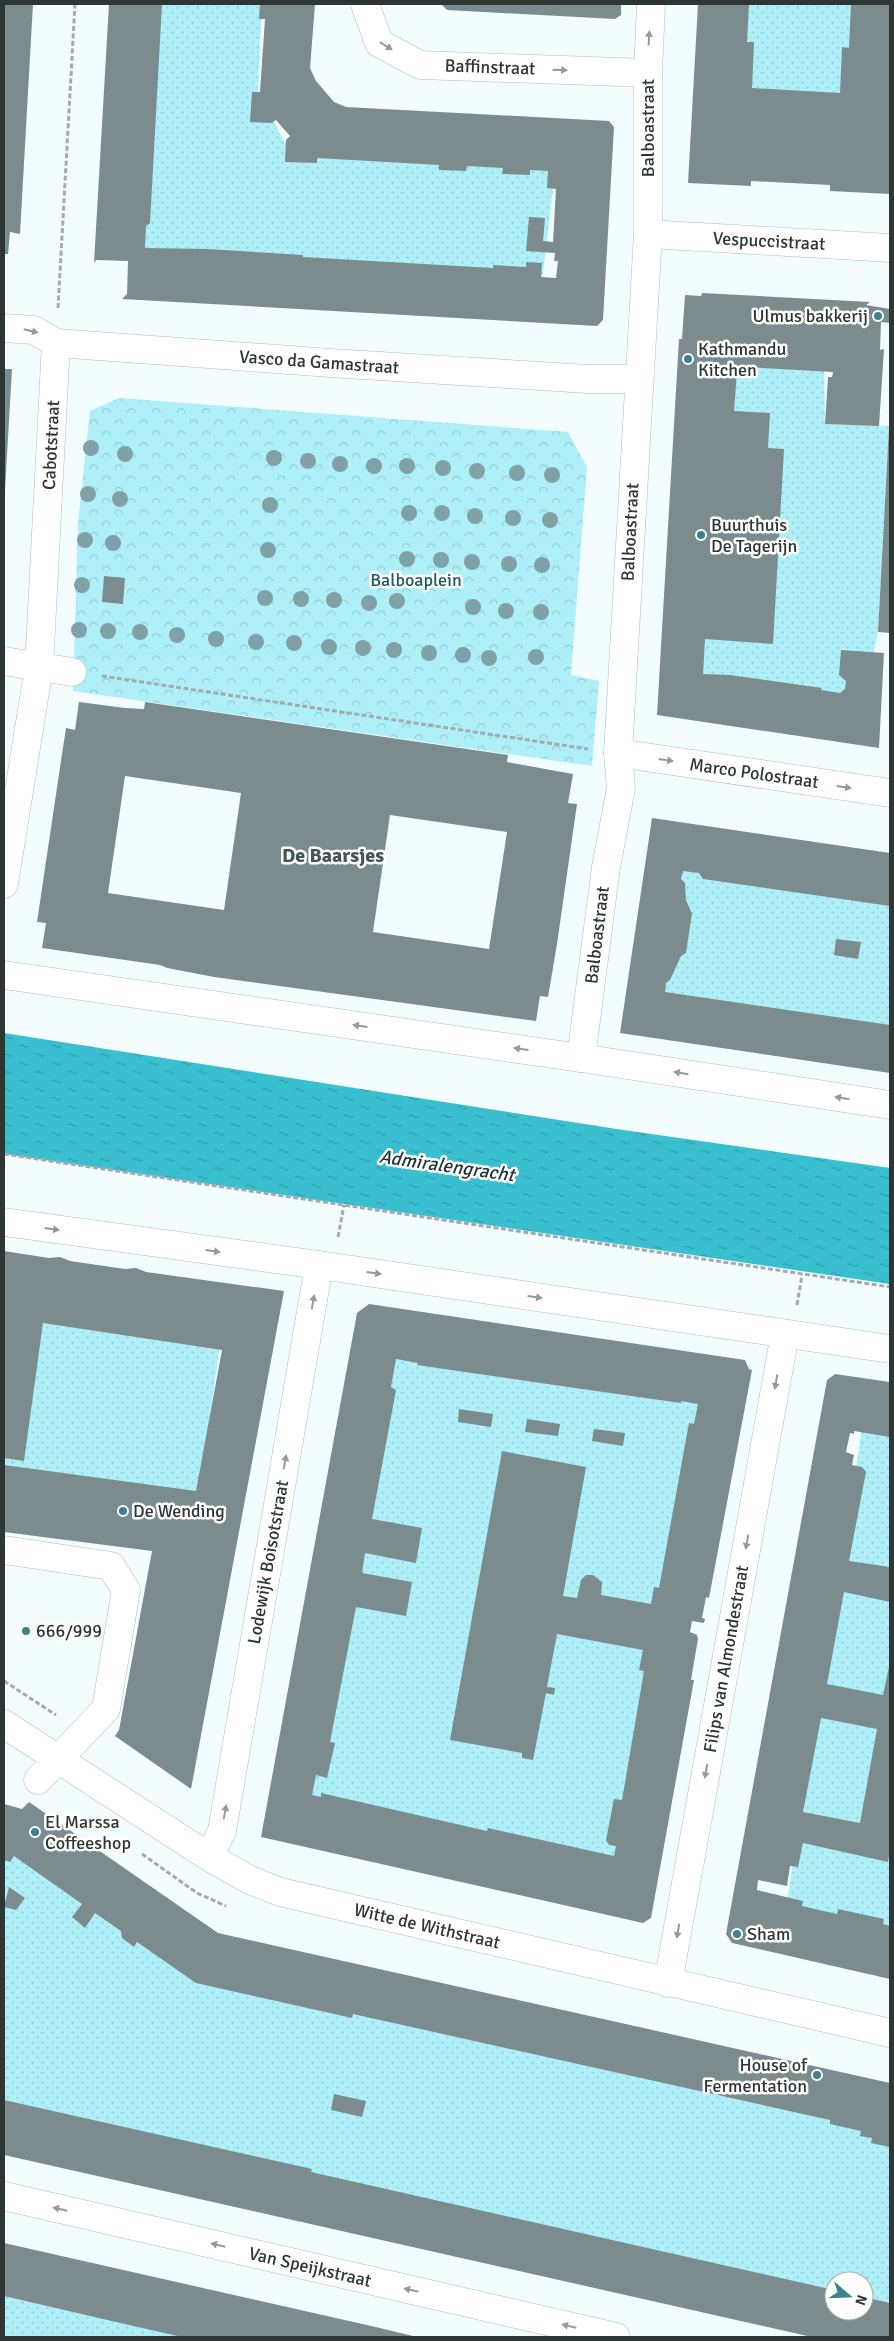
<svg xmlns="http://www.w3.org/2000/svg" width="894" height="2341" font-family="Signika,sans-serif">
	<defs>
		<pattern id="forest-crowns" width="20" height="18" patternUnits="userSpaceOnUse" patternTransform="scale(1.25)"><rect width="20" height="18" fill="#aeeff8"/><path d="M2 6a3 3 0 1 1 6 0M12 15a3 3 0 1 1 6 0" fill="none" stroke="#96ced5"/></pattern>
		<pattern id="garden-dots" width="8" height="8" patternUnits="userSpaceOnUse" patternTransform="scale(1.25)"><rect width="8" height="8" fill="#aeeff8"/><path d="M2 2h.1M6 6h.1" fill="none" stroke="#96ced5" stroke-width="1.8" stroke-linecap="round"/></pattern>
		<pattern id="water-ripples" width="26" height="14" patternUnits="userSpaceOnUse" patternTransform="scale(1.25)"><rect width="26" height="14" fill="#39bfcf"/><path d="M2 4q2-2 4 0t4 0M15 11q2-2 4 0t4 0" fill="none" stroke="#309ca9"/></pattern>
	</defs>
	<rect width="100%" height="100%" fill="#f3fdff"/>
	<polygon fill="url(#forest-crowns)" points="119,398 568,432 587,467 571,675 599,681 592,766 73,691 78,524 90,411"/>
	<g fill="url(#garden-dots)">
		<polygon points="150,4 262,4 258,91 285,143 556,164 542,282 138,266"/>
		<polygon points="732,4 860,4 854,101 729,96"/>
		<polygon points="824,358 825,424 889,426 878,632 862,709 689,684 729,424 731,359"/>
		<polygon points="673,855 890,882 890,1037 652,1004"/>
		<polygon points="15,1294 222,1329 198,1504 4,1483"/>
		<polygon points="382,1344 718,1374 629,1893 291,1816"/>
		<polygon points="865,1410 890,1416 890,1934 785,1914"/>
		<polygon points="4,1833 39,1845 164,1951 890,2119 890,2315 864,2309 864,2281 834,2281 834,2302 4,2115"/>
		<polygon points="4,2263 316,2337 4,2337"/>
	</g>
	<polygon fill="url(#water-ripples)" points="4,1033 623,1130 890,1168 890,1284 4,1154"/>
	<g fill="#7c8c8e" fill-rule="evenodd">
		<polygon points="4,4 33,4 20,234 10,232 8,254 4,254"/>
		<polygon points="109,4 162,4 150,223 146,226 145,248 207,249 303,255 303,257 493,268 493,265 526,267 526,262 542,263 541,277 556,278 558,261 554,261 555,253 526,251 529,217 545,218 543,241 553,242 556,189 547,188 548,171 530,170 530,175 502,174 503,168 467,166 466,171 439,170 439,165 317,158 317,163 285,162 286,140 290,136 276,120 271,123 250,122 252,92 260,92 265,19 259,19 260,4 315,4 310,68 316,81 334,102 346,107 609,121 614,127 603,320 597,326 122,299 127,294 128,261 96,260 94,263"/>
		<polygon points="441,4 621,4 621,15 615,19 447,10"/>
		<polygon points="698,4 749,4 747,42 754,42 752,88 840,93 842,47 849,48 851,4 890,4 890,194 830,191 830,185 751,181 751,186 688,183"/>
		<polygon points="702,293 870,302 866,305 890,309 890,323 881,322 880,350 884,349 879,426 825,424 828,377 832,377 833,372 727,366 727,371 737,372 734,411 770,413 768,448 784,449 773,644 705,639 703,674 730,675 822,688 821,690 840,693 845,689 846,681 839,675 841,650 884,653 879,748 657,715 679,339 682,339 685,295 701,296"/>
		<polygon points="4,369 12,369 5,490 4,490"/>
		<polygon points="889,427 890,427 890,633 878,632"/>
		<polygon points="104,576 125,578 123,604 102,602"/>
		<path d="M79,702L125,708L144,709L145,702L508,755L507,762L573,774L568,803L577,804L557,944L548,997L540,996L536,1021L214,977L167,968L160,965L42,948L46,923L37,922L62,754L66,728L75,730ZM125,776L241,793L224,910L108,893ZM390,815L507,832L489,949L373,932Z"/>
		<polygon points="652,818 890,853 890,906 703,879 699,873 683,871 681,879 685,883 686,900 692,914 689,933 686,953 681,956 670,980 666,983 665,992 890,1025 890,1073 620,1033"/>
		<polygon points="836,939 861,942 858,959 834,955"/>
		<polygon points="4,1251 49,1258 60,1257 70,1261 125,1269 136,1268 146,1272 284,1291 191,1789 115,1736 119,1730 152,1551 4,1532 4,1465 196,1491 222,1350 43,1323 24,1461 4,1458"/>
		<path d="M369,1304L745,1360L749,1369L752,1370L709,1598L706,1597L702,1618L705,1619L704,1623L692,1621L690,1632L697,1635L698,1639L691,1680H694L651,1918L643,1923L261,1837L357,1313ZM396,1359L418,1363L417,1365L582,1389L681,1403V1401L698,1404L694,1424L689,1423L659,1588L654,1587L651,1604L601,1595L602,1582L593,1575H586L581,1580L577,1598L563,1596L586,1467L502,1451L450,1740L522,1753V1758L533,1760L546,1693L554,1695L555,1688L547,1687L557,1634L643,1650L639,1670L644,1671L622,1800L614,1799L606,1840L609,1845L616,1846L614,1856L488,1828L487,1831L321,1793V1797L312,1795L316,1775L327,1778L335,1743L330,1742L356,1607L406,1616L412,1582L362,1573L365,1553L416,1563L422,1528L372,1519L396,1390L391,1387Z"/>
		<path d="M835,1374L890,1382V1437L854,1431V1434L850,1433L846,1452L854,1455L852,1465L862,1467L866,1472L849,1561L890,1567V1602L844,1592L827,1684L883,1695L890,1662V1850L888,1862L803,1843L798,1867L790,1866L787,1886L758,1880L757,1890L803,1901L802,1906L819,1910L837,1914L838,1909L884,1919L883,1924L890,1926V1979L732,1943L726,1934L827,1380ZM821,1718L877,1729L860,1823L803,1812Z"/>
		<polygon points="459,1409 493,1414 491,1427 458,1422"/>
		<polygon points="527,1419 560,1424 558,1436 525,1432"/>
		<polygon points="594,1429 625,1433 623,1446 592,1441"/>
		<polygon points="29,1802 218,1933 890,2083 890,2147 871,2143 872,2138 860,2136 861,2131 830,2124 830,2120 353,2014 352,2018 196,1983 137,1942 134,1947 122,1938 121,1931 95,1913 85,1928 72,1917 82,1904 14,1856 10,1862 4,1860 4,1804 22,1809"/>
		<polygon points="9,1887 25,1898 16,1910 4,1907"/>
		<polygon points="334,2094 366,2101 362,2117 331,2110"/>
		<polygon points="4,2100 312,2169 311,2172 834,2290 834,2311 864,2311 864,2297 890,2303 890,2337 812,2337 4,2155"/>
		<polygon points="4,2243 380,2328 417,2337 182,2337 129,2325 4,2296"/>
	</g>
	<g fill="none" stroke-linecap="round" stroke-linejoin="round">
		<defs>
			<g id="street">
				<polyline points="365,4 379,43 420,65 648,73"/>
				<polyline points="648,234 890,248"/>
				<polyline points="4,328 34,330 56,343 331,363 588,379 639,379"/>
				<polyline points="4,661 72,672"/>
				<polyline points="618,753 890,793"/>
				<polyline points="4,884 39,667 56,343"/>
				<polyline points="4,975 581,1058 890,1105"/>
				<polyline points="581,1058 606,867 621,788 618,753 648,234 648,73 651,4"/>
				<polyline points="4,1222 319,1265 890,1349"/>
				<polyline points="4,1550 111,1566 126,1590 106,1709 38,1780"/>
				<polyline points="4,1724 209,1857 250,1880 280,1892 890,2033"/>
				<polyline points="209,1857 222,1831 319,1265"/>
				<polyline points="668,1983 785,1334"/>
				<polyline points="4,2196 616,2337"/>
			</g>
		</defs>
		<use href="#street" stroke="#adbec0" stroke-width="29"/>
		<g stroke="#a3acad" stroke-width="3" stroke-dasharray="5 2.5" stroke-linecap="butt">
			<polyline points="58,308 75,4"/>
			<polyline points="102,676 588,749"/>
			<polyline points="4,1154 890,1287"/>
			<polyline points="338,1237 344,1205"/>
			<polyline points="797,1305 802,1275"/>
			<polyline points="4,1681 56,1715"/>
			<polyline points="142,1854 197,1893 226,1906"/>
		</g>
		<use href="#street" stroke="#fff" stroke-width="28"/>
	</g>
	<g fill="#80a2a7">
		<circle cx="91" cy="448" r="8"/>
		<circle cx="125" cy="454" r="8"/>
		<circle cx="274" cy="458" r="8"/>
		<circle cx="308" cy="461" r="8"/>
		<circle cx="340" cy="464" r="8"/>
		<circle cx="374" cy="466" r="8"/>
		<circle cx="407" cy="466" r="8"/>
		<circle cx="443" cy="468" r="8"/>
		<circle cx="477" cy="471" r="8"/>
		<circle cx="517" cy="473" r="8"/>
		<circle cx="552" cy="475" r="8"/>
		<circle cx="88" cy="494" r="8"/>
		<circle cx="120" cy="499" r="8"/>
		<circle cx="270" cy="505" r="8"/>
		<circle cx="409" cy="513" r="8"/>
		<circle cx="442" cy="513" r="8"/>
		<circle cx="475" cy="516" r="8"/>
		<circle cx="513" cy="518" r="8"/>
		<circle cx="550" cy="520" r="8"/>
		<circle cx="85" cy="540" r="8"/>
		<circle cx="113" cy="543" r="8"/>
		<circle cx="268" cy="550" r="8"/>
		<circle cx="407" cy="559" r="8"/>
		<circle cx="441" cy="560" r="8"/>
		<circle cx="472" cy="562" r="8"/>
		<circle cx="509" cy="564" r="8"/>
		<circle cx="542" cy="565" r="8"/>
		<circle cx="82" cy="585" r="8"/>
		<circle cx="265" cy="598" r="8"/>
		<circle cx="301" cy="599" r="8"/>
		<circle cx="334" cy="600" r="8"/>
		<circle cx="397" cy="601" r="8"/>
		<circle cx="369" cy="603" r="8"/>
		<circle cx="473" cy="607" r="8"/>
		<circle cx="506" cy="611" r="8"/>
		<circle cx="541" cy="612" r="8"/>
		<circle cx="79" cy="630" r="8"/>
		<circle cx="108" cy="631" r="8"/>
		<circle cx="140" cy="632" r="8"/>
		<circle cx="177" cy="635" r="8"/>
		<circle cx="216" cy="639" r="8"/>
		<circle cx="256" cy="642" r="8"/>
		<circle cx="294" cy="643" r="8"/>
		<circle cx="329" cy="647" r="8"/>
		<circle cx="363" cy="648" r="8"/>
		<circle cx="394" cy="650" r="8"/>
		<circle cx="429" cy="653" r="8"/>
		<circle cx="463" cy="655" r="8"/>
		<circle cx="536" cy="657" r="8"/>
		<circle cx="489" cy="658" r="8"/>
	</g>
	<defs><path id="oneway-solid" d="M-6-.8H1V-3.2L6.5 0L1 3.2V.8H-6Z" transform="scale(1.25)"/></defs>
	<g fill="#969a9a">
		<use href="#oneway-solid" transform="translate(649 38) rotate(-87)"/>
		<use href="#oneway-solid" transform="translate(386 46) rotate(32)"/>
		<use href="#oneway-solid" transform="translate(560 70) rotate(2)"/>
		<use href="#oneway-solid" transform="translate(31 331) rotate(13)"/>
		<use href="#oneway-solid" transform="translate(666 760) rotate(8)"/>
		<use href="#oneway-solid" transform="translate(844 787) rotate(8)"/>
		<use href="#oneway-solid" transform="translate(360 1026) rotate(-172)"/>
		<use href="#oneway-solid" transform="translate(521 1049) rotate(-172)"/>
		<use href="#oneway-solid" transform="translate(681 1073) rotate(-171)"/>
		<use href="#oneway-solid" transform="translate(842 1098) rotate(-171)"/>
		<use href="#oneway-solid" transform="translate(52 1229) rotate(8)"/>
		<use href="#oneway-solid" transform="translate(213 1251) rotate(8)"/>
		<use href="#oneway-solid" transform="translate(374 1273) rotate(8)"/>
		<use href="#oneway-solid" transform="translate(535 1297) rotate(8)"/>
		<use href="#oneway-solid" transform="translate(313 1302) rotate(-80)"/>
		<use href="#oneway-solid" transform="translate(776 1382) rotate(100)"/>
		<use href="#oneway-solid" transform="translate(285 1462) rotate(-80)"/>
		<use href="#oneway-solid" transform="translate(747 1542) rotate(100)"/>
		<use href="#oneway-solid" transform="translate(706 1771) rotate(100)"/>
		<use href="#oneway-solid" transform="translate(225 1812) rotate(-80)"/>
		<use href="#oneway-solid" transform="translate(678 1931) rotate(100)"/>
		<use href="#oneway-solid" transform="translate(60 2209) rotate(-167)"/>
		<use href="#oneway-solid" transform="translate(218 2245) rotate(-167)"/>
		<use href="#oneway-solid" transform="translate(411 2290) rotate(-167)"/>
		<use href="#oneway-solid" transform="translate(569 2326) rotate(-167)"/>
	</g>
	<g fill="#3c838c" stroke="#fff" stroke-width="2">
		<circle cx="878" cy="316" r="5"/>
		<circle cx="688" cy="359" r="5"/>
		<circle cx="701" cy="535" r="5"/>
		<circle cx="123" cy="1511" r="5"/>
		<circle cx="26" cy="1631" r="5"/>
		<circle cx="35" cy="1832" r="5"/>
		<circle cx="737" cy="1934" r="5"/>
		<circle cx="817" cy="2075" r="5"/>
	</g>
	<g text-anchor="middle" stroke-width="5" stroke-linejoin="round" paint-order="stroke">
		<g font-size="18" fill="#2e3535" stroke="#fff">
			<text transform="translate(490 67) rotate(2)" y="6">Baffinstraat</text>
			<text transform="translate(648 128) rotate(-90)" y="6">Balboastraat</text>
			<text transform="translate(769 241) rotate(3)" y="6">Vespuccistraat</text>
			<text transform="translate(319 362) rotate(4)" y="6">Vasco da Gamastraat</text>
			<text transform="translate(51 445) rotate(-87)" y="6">Cabotstraat</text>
			<text transform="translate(630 532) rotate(-87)" y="6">Balboastraat</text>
			<text transform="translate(754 773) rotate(8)" y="6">Marco Polostraat</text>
			<text transform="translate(597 935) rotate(-83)" y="6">Balboastraat</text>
			<text transform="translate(268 1562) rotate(-80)" y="6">Lodewijk Boisotstraat</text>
			<text transform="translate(726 1659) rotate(-80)" y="6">Filips van Almondestraat</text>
			<text transform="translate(427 1926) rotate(13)" y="6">Witte de Withstraat</text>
			<text transform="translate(310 2267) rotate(13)" y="6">Van Speijkstraat</text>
		</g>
		<g font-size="18" fill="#2e3535" stroke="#fff" text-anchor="start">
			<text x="868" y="322" text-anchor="end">Ulmus bakkerij</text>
			<text x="698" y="355">Kathmandu<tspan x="698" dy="21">Kitchen</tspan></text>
			<text x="711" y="531">Buurthuis<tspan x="711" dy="21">De Tagerijn</tspan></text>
			<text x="133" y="1517">De Wending</text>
			<text x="36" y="1637">666/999</text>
			<text x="45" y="1828">El Marssa<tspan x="45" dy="21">Coffeeshop</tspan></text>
			<text x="747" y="1940">Sham</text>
			<text x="807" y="2071" text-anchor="end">House of<tspan x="807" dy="21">Fermentation</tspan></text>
		</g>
		<g font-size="18" fill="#22585f" stroke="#fff">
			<text x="416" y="586">Balboaplein</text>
		</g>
		<g font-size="19" font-style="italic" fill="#1d3437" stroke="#fff">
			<text transform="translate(447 1165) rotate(8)" y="7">Admiralengracht</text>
		</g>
		<g font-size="20" font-weight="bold" fill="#455456" stroke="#fff">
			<text x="333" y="862">De Baarsjes</text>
		</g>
	</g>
	<rect width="894" height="2341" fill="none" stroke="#2e3535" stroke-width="10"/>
	<g transform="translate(849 2296) rotate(109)"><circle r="24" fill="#ffffff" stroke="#abaeae"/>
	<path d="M0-4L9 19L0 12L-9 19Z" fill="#3c838c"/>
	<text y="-8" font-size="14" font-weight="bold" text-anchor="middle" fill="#2e3535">N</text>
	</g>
</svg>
